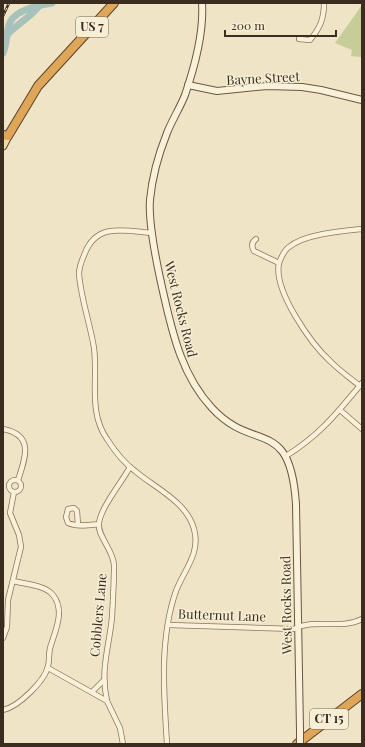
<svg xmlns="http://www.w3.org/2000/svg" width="365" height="747" font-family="'Playfair Display',serif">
	<rect width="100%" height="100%" fill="#efe4c5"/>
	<polygon fill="#c6cd99" points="362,5 362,55 361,57 351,56 352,50 335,43"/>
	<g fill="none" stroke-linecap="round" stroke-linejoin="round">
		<g stroke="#a7c2bb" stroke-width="7">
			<path d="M8,34C18,23 31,17 39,6"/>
			<path d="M3,53C7,44 6,35 9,25C13,10 39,5 52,3"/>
		</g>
		<defs>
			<g id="street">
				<path d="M299,39L310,40C320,28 324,19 324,3"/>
				<path d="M152,233C126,231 97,222 85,253C82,260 79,266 79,274C81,299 90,323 94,348C98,379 88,412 107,439C114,450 124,463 135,471C155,488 187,502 194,529C201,553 184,570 176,591C159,639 164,695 167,744"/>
				<path d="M256,239C252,242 251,246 254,251L279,263C273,290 311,344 331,362C340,371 350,378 360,386"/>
				<path d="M279,263C281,258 284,250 289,247C305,234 342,231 362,229"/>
				<polyline points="340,410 362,429"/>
				<path d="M3,429C35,435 25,459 18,480"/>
				<path d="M286,456C320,435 337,413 362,383"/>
				<circle cx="15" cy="486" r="6"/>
				<path d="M78,525L77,511L74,508L68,509L66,517L68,523C77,527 89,525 99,524"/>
				<path d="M169,625L294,629C315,618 341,630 362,619"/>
				<polyline points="3,638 7,627 8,600 21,547 19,535 10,513 14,492"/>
				<polyline points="48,668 107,701 120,728 123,744"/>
				<polyline points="92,692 103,681"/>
				<path d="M107,701C100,668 109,649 112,617C113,600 114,582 114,565C113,549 97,536 99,523C101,507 122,482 130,467"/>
				<path d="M3,710C18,707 45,681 48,666C50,659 48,652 51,645C56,629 65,610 53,595C45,585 25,584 13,581"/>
			</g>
			<g id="secondary">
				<path d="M202,3C204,33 195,66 185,95C180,108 172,120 167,133C159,153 152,178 150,200C148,225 158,270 164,296C173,336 183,377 212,408C254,454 290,415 296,504L300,730"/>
				<polyline points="188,85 217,91 267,86 302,87 321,90 362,100"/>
			</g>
			<polyline id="primary" points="3,146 8,136"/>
			<g id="highway">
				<polyline points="3,135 8,136 38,86 114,3"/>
				<polyline points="297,744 362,694"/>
			</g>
		</defs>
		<use href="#street" stroke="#8a765b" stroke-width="6"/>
		<use href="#secondary" stroke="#6c573e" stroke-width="8"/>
		<use href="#primary" stroke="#58432f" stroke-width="9"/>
		<use href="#highway" stroke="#58432f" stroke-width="10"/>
		<use href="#street" stroke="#f9f1d9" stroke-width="4.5"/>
		<use href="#secondary" stroke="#f9f1d9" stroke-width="6"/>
		<use href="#primary" stroke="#f2da9d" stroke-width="7"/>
		<use href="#highway" stroke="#dea656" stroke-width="8"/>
		<defs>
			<polyline id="rail" points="3,16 9,3"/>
		</defs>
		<use href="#rail" stroke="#3a2d1f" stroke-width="2.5"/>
		<use href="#rail" stroke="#f6eed5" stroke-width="1" stroke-dasharray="3" stroke-linecap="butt"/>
		<defs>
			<polyline id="secondary-bridge" points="300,730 300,744"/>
		</defs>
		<use href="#secondary-bridge" stroke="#6c573e" stroke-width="8" stroke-linecap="butt"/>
		<use href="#secondary-bridge" stroke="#f9f1d9" stroke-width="6"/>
	</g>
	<g text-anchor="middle" stroke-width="3" stroke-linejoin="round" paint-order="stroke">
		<g fill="#f6eed5" stroke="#726756" stroke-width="1">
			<rect x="76" y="17" width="32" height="20" rx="3"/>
			<rect x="310" y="709" width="38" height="20" rx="3"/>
		</g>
		<g font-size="12" font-weight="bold" fill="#3a2d1f">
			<text x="92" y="31">US 7</text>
			<text x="329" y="723">CT 15</text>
		</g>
		<g font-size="13" fill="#3a2d1f" stroke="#f6eed5">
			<text transform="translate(263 78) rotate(-3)" y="5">Bayne Street</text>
			<text transform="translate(181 309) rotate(76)" y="5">West Rocks Road</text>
			<text transform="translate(286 605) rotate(-91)" y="5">West Rocks Road</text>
			<text transform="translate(98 615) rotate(-85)" y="5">Cobblers Lane</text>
			<text transform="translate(222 615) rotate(2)" y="5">Butternut Lane</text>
		</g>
	</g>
	<rect width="365" height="747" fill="none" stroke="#3a2d1f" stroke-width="8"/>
	<path d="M225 30v6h111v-6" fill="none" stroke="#3a2d1f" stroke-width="2"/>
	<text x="231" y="30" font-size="12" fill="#3a2d1f" stroke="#f6eed5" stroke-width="3" paint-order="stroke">200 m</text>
</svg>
